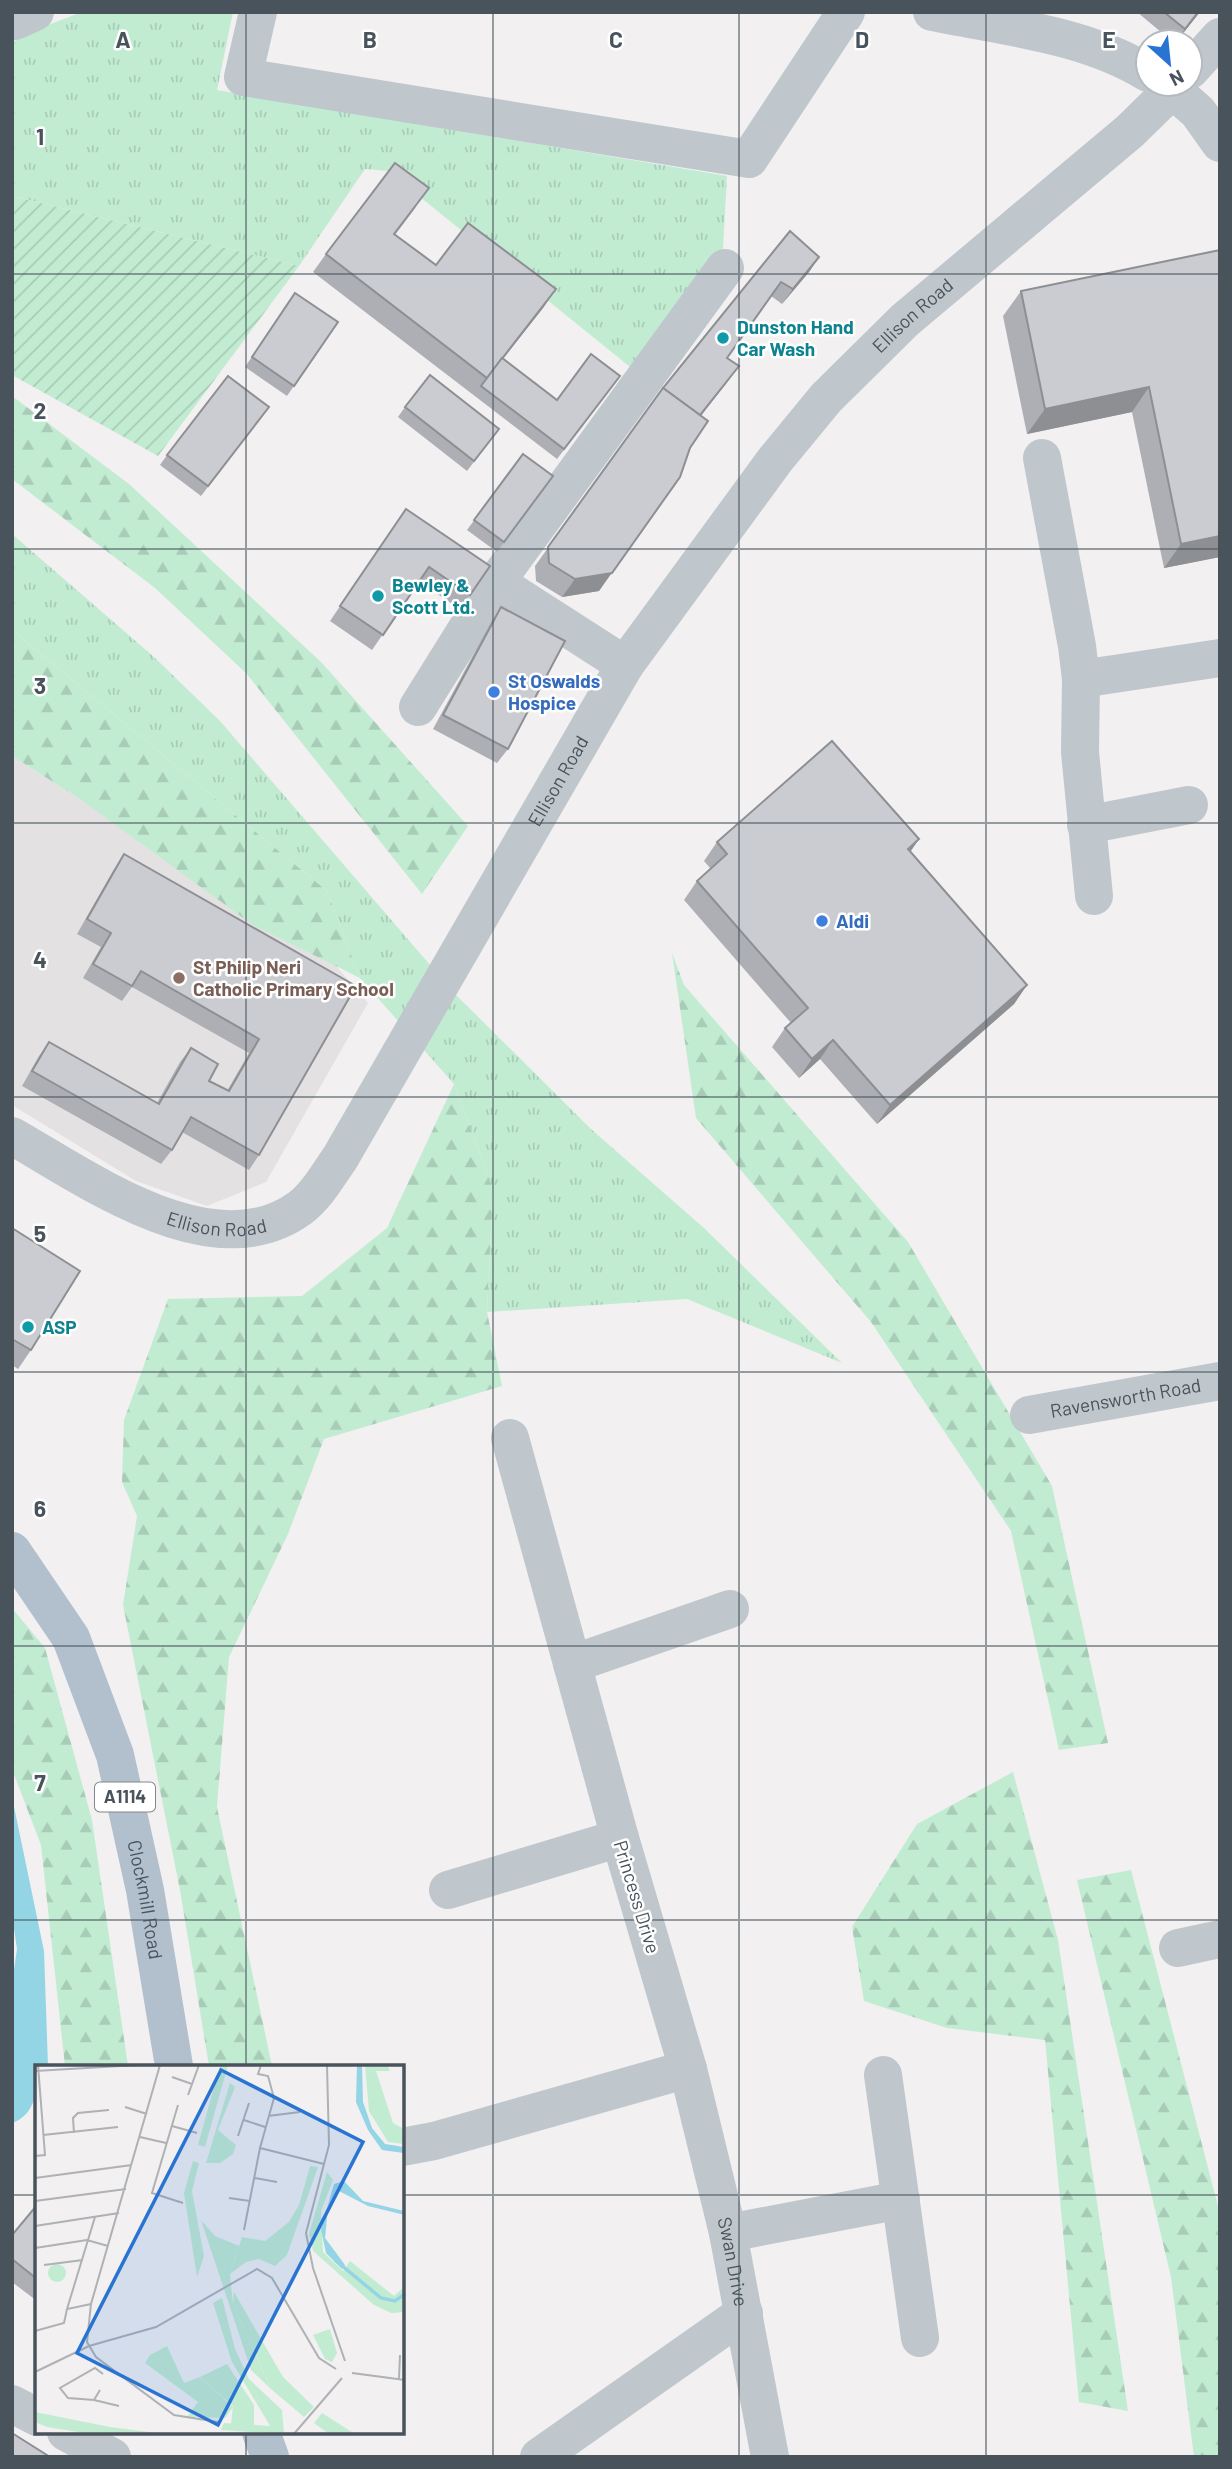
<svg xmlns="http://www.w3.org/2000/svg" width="1232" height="2469" font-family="Barlow,sans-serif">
	<defs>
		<pattern id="grass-tufts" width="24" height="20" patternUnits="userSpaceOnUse" patternTransform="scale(1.75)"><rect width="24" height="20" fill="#c2ecd2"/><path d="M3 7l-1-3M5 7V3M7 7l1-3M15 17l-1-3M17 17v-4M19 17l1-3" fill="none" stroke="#a8ccb7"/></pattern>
		<pattern id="forest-firs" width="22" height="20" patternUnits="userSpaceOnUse" patternTransform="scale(1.75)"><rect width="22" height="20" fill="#c2ecd2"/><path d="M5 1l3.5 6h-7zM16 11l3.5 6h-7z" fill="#a8ccb7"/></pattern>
		<pattern id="garden-furrows" width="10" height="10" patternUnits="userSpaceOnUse" patternTransform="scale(1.75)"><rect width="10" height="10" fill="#c2ecd2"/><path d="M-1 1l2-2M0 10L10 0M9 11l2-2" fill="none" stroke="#a8ccb7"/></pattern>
	</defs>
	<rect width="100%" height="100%" fill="#f2f0f0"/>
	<polygon fill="#e3e1e1" points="12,756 325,953 368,1003 266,1182 207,1206 136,1181 12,1105"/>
	<g fill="url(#grass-tufts)">
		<polygon points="82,12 233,12 217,90 727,176 723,248 635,371 388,171 365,169 299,266 12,196 12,43 22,35"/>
		<polygon points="12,534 154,657 220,721 455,994 592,1130 704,1228 842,1363 687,1299 487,1312 493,1189 454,1084 360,978 327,891 12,630"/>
	</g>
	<g fill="url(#forest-firs)">
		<polygon points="12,396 129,484 321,662 468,826 422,894 246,673 155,588 12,479"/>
		<polygon points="12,630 327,891 360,978 253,925 80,799 12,756"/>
		<polygon points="672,953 684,985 908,1242 1052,1486 1108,1743 1059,1750 1011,1531 871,1322 696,1118"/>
		<polygon points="454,1084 493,1189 487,1312 502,1386 324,1439 288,1534 229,1657 217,1807 272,2066 209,2066 180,1890 123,1605 137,1516 122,1482 124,1420 168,1299 302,1296 387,1228"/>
		<polygon points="12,1608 45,1648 92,1820 128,2066 65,2066 41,1845 12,1769"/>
		<polygon points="1013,1772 1058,1940 1128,2411 1079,2402 1045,2040 947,2028 864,2001 852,1927 917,1824"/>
		<polygon points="1131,1870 1220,2214 1220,2457 1194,2457 1171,2277 1077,1880"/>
	</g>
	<polygon fill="url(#garden-furrows)" points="12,196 299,266 158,456 12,375"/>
	<path fill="#93d4e5" d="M12,1797L44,1951L48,2066H37C37,2089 37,2114 12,2123V1984L17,1949L12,1915Z"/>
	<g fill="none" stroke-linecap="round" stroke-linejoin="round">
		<g stroke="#bfc7cd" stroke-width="38">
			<polyline points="258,12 243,77 749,159 846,12"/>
			<path d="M932,12C1005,27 1084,34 1148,73"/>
			<polyline points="15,21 35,12"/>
			<polyline points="1190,70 1220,37"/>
			<polyline points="1166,84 1198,112 1220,143"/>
			<polyline points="1042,458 1077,646 1081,679 1080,752 1094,896"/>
			<polyline points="625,665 496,582 725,268"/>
			<polyline points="1081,679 1220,658"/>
			<polyline points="418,707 496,582"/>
			<polyline points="1086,825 1189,805"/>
			<path id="s1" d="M12,1136C88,1179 214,1271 300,1208C317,1195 328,1175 340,1158L625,665L775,460L826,398L905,320L1130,131L1178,84"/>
			<path id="s2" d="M1029,1415L1220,1381"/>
			<polyline points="572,1664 730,1609"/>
			<polyline points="448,1890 620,1838"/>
			<polyline points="1178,1948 1220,1939"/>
			<path id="s3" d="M688,2069L728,2233L770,2457"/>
			<polyline points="883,2075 920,2338"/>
			<polyline points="402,2147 434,2141 688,2069 620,1838 510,1438"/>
			<polyline points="728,2233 901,2200"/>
			<polyline points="12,2404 37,2417"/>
			<polyline points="66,2432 112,2457"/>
			<polyline points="539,2457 744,2313"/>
		</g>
		<g stroke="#b2bfcc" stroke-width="38">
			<path id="s4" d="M12,1551L71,1638L115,1755L145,1890L174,2066"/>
			<polyline points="261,2432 270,2457"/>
		</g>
	</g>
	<g fill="#aeafb5">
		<polygon points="1137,12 1200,12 1176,42 1173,42"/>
		<polygon points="416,207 395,235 436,265 556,289 543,308 503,359 557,400 613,386 557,459 313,272 326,254"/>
		<polygon points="790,231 819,257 809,272 782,304 771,296 727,358 728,381 701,416 690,448 599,591 562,597 536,581 535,566 663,388"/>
		<polygon points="1220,250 1220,557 1164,568 1132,412 1027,434 1003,316 1021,291"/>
		<polygon points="295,293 338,322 287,396 245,367"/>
		<polygon points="405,407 499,429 467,471 398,417"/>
		<polygon points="262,417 201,496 160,465 167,455"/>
		<polygon points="523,454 553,476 497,552 467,530"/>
		<polygon points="406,509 490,566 460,609 419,582 372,650 330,621"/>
		<polygon points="501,607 508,749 497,763 433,729 491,622"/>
		<polygon points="919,839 910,852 1027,985 1014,1004 877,1124 820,1059 799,1078 772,1047 785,1028 791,1023 684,900 697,881 711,869 704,861 717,842"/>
		<polygon points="124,854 356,986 259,1155 249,1170 182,1132 172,1150 161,1164 22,1086 39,1056 49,1042 157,1103 180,1062 191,1048 209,1081 227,1091 249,1053 132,987 122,1001 83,978 101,947 77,934 114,869"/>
		<polygon points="12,1228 31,1350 18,1369 12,1365"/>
		<polygon points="37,2205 37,2301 12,2282 12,2235"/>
	</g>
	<g fill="#8d8f93">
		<polygon points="1198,12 1200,12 1176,42 1185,29"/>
		<polygon points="819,257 809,272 782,304 793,289"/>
		<polygon points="556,289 543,308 481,386"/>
		<polygon points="739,366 728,381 687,433 697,419"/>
		<polygon points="1149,387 1132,412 1027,434 1045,409"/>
		<polygon points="680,477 599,591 562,597 575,579"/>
		<polygon points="1220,536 1220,557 1164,568 1181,544"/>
		<polygon points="919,839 906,858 908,849"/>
		<polygon points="1027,985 1014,1004 877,1124 890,1105"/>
		<polygon points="833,1040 820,1059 799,1078 812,1059"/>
	</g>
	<g fill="#caccd2" stroke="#8d8f93" stroke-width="2">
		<polygon points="1164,12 1198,12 1185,29"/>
		<polygon points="395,163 429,188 394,234 436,265 468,223 556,289 487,378 326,254"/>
		<polygon points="790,231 819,257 793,289 781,282 727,358 739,366 700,415 663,388"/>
		<polygon points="1220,250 1220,536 1181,544 1149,387 1045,409 1021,291"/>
		<polygon points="295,293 338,322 294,386 252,357"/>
		<polygon points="591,354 620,376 564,449 481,386 502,358 557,400"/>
		<polygon points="430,375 499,429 474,461 405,407"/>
		<polygon points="228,376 269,407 208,486 167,455"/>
		<polygon points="663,388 708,421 690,448 680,477 612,573 575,579 549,563 548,547"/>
		<polygon points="523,454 553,476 504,542 474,520"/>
		<polygon points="406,509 490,566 470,595 429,567 383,635 340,606"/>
		<polygon points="501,607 565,641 508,749 443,715"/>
		<polygon points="832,741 919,839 908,849 1027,985 890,1105 833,1040 812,1059 785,1028 808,1008 697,881 727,854 717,842"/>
		<polygon points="124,854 356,986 259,1155 191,1117 172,1150 32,1071 49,1042 159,1104 191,1048 218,1064 209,1081 229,1091 259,1039 141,971 132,986 93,964 111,933 87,919"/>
		<polygon points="12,1228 80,1271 31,1350 12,1339"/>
		<polygon points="37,2205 37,2279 12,2259 12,2235"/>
		<polygon points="12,2433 50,2457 12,2457"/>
	</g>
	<path fill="none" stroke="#49535c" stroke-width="2" stroke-opacity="0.55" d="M246,12V2066M493,12V2457M739,12V2457M986,12V2457M12,274H1220M12,549H1220M12,823H1220M12,1097H1220M12,1372H1220M12,1646H1220M12,1920H1220M12,2195H37M402,2195H1220M246,2432V2457"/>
	<g fill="#0f9aa8" stroke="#fff" stroke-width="2.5">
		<circle cx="723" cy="338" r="7"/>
		<circle cx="378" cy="596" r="7"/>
		<circle cx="28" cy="1327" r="7"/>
	</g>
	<g fill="#3f7fe0" stroke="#fff" stroke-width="2.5">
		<circle cx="494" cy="692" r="7"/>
		<circle cx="822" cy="921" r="7"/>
	</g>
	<circle fill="#8d6e63" stroke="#fff" stroke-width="2.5" cx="179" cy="978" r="7"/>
	<g text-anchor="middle" stroke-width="5" stroke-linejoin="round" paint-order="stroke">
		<rect fill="#fff" stroke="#80878d" stroke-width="2" x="95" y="1782.5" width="60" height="29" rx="5"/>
		<g font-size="18" font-weight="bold" fill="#49535c">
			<text x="125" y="1803">A1114</text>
		</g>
		<g font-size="19" fill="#49535c" stroke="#fff">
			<text dy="7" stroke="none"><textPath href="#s1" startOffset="1402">Ellison Road</textPath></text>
			<text dy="7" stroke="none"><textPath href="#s1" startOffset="814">Ellison Road</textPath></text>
			<text dy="7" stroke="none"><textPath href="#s1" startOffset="226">Ellison Road</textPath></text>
			<text dy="7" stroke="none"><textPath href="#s2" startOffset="98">Ravensworth Road</textPath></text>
			<text transform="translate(637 1897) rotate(73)" y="7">Princess Drive</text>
			<text dy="7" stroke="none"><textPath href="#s4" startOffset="378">Clockmill Road</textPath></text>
			<text dy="7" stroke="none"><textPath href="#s3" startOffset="198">Swan Drive</textPath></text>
		</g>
		<g font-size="19" font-weight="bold" fill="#0d838f" stroke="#fff" text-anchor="start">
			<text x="737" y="334">Dunston Hand<tspan x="737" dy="22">Car Wash</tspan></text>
			<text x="392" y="592">Bewley &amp;<tspan x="392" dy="22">Scott Ltd.</tspan></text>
			<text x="42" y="1334">ASP</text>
		</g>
		<g font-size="19" font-weight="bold" fill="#366cbe" stroke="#fff" text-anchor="start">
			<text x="508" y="688">St Oswalds<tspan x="508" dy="22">Hospice</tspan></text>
			<text x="836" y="928">Aldi</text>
		</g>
		<g font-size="19" font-weight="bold" fill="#785e54" stroke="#fff" text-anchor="start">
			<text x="193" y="974">St Philip Neri<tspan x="193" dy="22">Catholic Primary School</tspan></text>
		</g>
	</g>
	<g transform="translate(35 2065)">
		<rect width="369" height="369" fill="#f2f0f0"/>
		<path d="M166,155L180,171L204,181L195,209L198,239L236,324L216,305ZM295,264L302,288L297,297L290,294L278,270ZM132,281L149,318L165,312L198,342L190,353L152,352L163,337L110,298L115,290Z" fill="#c2ecd2"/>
		<path d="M185,0H193L170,82L163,80ZM330,0H352L355,6H341L358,58L369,64V79L353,77L334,46ZM195,18L200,22L183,65L201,80L198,89L185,98H171ZM158,96L164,98L157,126L169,191L162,212L149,128ZM275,101L283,102L252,190L240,201L224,194L211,197L195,209L207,172L230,176L254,157L264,140ZM292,107L298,115L286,146L288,187L308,206L315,196L359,231L369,222V247L356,248L339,240L278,186L274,169ZM199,227L248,312L279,342L269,352L236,324L198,239ZM187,233L200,284L214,314L247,345L249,369L186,365L189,358L235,361L197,297L178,238ZM0,347L75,362L130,369H55L12,362L0,357ZM287,348L320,369H294L279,358Z" fill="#c2ecd2"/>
		<path d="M13 208a9 9 0 1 1 18 0a9 9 0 1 1-18 0Z" fill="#c2ecd2"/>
		<path d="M192,299L219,340V361L196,359L198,341L165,312Z" fill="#c2ecd2"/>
		<path d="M322,0H327L328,37L337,63L350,79L369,82V88L347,85L333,65L321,37ZM309,116L328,136L369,146L370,150L333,141L302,125L293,142L290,173L310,200L307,204L291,188L286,164L299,119Z" fill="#93d4e5"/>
		<path fill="none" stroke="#93d4e5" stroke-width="3.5" d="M300,195L346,233L360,236L370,229"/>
		<path fill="none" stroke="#aeb1b5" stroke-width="2" d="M125,0L56,239L52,277L61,292L139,350L183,357M292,0L294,80L271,168L278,203L310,296M0,6L103,0M137,12L157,19M153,30L164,0M143,40L117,128L148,138M90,42L112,49M233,51L265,47M209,55L230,62M137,61L162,68M39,68L38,53L43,48L74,45M8,70L83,62M203,71L214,38M105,72L131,78M225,83L239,33L233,11L223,9L226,0M0,91L10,90L3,0M0,113L97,100M220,113L242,117M194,133L215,136M0,136L91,124M0,161L84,148M209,165L225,83L289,99M0,183L52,175L73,181M9,200L48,195M32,244L60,152M0,266L29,258L32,244L56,239M0,307L54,281L121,262L222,204L237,213L284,293L301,304M317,308L370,315M364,314L365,290M65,325L59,335L33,333L25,323L60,303L68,309M59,335L84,341M258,370L307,313"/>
		<path fill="#2974d3" fill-opacity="0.15" stroke="#2974d3" stroke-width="3.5" d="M186,5L328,77L183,360L42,288Z"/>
		<rect width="369" height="369" fill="none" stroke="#49535c" stroke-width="3.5"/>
	</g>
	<g font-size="23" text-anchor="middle" font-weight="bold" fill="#49535c" stroke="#fff" stroke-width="5" stroke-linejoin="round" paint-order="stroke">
		<text x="123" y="48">A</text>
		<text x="370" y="48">B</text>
		<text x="616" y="48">C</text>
		<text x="862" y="48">D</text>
		<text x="1109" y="48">E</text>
		<text x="40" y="145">1</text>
		<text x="40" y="419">2</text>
		<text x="40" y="694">3</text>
		<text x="40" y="968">4</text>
		<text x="40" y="1242">5</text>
		<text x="40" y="1517">6</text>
		<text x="40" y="1791">7</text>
	</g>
	<rect width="1232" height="2469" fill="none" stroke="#49535c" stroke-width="28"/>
	<g transform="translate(1169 63) rotate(153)"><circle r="33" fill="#ffffff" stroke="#b6babe" stroke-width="2"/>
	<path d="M0-5L12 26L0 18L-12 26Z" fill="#2974d3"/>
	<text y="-10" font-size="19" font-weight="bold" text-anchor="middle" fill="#49535c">N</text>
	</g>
</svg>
